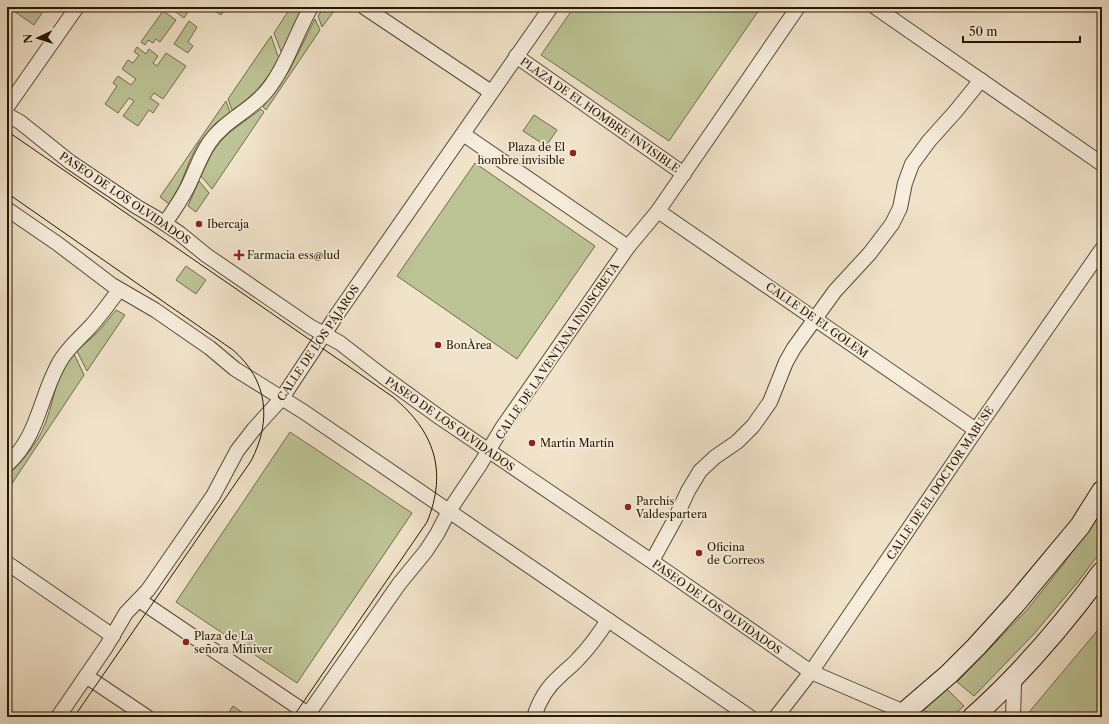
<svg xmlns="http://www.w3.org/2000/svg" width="1109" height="724" font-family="'Libre Caslon Text',serif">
	<rect width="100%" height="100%" fill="#f1e3ca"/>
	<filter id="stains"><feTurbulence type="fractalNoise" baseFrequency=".005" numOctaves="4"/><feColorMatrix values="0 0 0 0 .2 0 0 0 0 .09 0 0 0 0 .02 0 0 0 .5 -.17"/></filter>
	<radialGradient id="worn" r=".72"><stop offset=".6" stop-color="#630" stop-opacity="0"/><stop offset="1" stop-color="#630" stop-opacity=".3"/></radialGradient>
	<g fill="#bcc395" stroke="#726c4a">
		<polygon points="8,7 46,7 34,25"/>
		<polygon points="169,7 191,7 184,18"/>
		<polygon points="213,7 227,7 221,15 212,9"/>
		<polygon points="291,7 304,7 292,29 282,54 274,33"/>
		<polygon points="324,7 329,7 334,11 322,27 318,16"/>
		<polygon points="574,7 761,7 669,141 541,55"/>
		<polygon points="163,11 176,20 160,42 156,39 153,43 148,40 145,45 141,42"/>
		<polygon points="315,19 320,30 266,110 263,107 289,71"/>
		<polygon points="189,21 197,27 188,42 193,46 188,53 174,44"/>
		<path d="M271,36L279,59C267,80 253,97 232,110L228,99Z"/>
		<polygon points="137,47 146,54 149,49 158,56 153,63 157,66 166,53 186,66 163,99 154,93 150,98 159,104 153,113 149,110 138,126 123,116 134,101 129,98 118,113 105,104 117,86 113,83 118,76 131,85 136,79 122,69 128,60 133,63 139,55 134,52"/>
		<polygon points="226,101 230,112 215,124 198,144 191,158 180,185 169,204 160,197"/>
		<polygon points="261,109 264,112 212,189 201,176 212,153 220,142 230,132"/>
		<polygon points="534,115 557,130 546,146 523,131"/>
		<polygon points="475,163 595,246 517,359 397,276"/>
		<polygon points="199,181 209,193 196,212 188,206"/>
		<polygon points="186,266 206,280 196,294 176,280"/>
		<polygon points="116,310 125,315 87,371 77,351 99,331"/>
		<path d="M74,354L84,375L7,491V476C22,461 37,445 45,424C54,401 56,373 74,354Z"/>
		<polygon points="290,432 412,513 297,683 176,602"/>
		<polygon points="1102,510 1102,549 1099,554 1077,583 1033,635 974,696 957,682 1027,610 1062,566"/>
		<polygon points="1102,625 1102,717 1025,717"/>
		<polygon points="947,689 964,706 952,717 937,717 923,710"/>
		<polygon points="233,706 249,717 226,717"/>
	</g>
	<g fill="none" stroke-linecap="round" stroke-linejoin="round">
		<defs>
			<g id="street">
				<polyline points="364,7 491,92"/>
				<polyline points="875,7 1102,164"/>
				<polyline points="516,56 684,174"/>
				<polyline points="7,107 77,7"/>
				<polyline points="7,115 20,122 70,162 137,207 158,219 179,233 206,255 311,327 340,343 384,377 442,419 663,569 811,672 916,717"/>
				<polyline points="463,134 628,247"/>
				<polyline points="7,209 58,244 112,285 155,310 210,348 235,369 304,412 750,717"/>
				<polyline points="658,211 976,430"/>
				<path d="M165,223C174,210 184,196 190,182C196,169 201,155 209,143C223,122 248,112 265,93C286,68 295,35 311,7"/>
				<path d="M7,465C39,435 39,399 59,363C67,348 80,338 91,326C101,315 110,302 119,290"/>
				<polyline points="652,561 675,519 688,491 700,471 715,457 737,442 753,426 770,402 786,362 794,348 835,291 870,253 892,224 900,208 905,183 912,164 929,141 955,112 981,80"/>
				<polyline points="7,563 113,636"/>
				<polyline points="139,600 308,714"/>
				<polyline points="86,676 147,717"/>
				<polyline points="58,717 106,647 126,613 148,590 213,496 237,451 254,429 282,398 338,313 551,7"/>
				<polyline points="306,717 399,584 426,551 437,534 449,511 481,463 502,428 628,247 658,211 798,7"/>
				<path d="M534,717C539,701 547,687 560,676C566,670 573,665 578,659C590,647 599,634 608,620"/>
				<polyline points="776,717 811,672 976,430 1102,249"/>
				<polyline points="1013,717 1014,684 1017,674"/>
			</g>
			<g id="secondary">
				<polyline points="899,717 949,674 976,647 1015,604 1080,526 1102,491"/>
				<path d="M973,717C1021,674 1064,624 1102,572"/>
			</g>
		</defs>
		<use href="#street" stroke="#5a4932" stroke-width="16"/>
		<use href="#secondary" stroke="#271600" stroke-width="22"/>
		<use href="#street" stroke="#f6eddd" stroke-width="14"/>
		<use href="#secondary" stroke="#f6eddd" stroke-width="20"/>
		<g stroke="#271600" stroke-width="1">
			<path d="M7,131L393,397C434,431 448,471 427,522L293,717"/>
			<path d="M7,193L233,350C268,380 272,421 251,461L74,717"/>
		</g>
	</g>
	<g fill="#8f2418" stroke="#f6eddd" stroke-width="1.5">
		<circle cx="573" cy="153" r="4"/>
		<circle cx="199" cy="224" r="4"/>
		<path d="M237 249h4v4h4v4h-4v4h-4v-4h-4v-4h4z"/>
		<circle cx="438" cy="345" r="4"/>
		<circle cx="532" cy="443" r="4"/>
		<circle cx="628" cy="507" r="4"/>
		<circle cx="699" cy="553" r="4"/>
		<circle cx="186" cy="642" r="4"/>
	</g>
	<g text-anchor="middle" stroke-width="3.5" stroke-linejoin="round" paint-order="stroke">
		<g font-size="11" fill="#271600" stroke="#f6eddd">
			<text transform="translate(600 115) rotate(35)" y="4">PLAZA DE EL HOMBRE INVISIBLE</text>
			<text transform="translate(125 198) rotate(34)" y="4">PASEO DE LOS OLVIDADOS</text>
			<text transform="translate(817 320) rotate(35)" y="4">CALLE DE EL GOLEM</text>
			<text transform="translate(318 343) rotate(-56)" y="4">CALLE DE LOS PÁJAROS</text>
			<text transform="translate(557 351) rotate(-56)" y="4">CALLE DE LA VENTANA INDISCRETA</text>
			<text transform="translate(450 424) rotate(35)" y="4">PASEO DE LOS OLVIDADOS</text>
			<text transform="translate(940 483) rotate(-56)" y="4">CALLE DE EL DOCTOR MABUSE</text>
			<text transform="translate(717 607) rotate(35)" y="4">PASEO DE LOS OLVIDADOS</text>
		</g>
		<g font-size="11" fill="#271600" stroke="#f6eddd" text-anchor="start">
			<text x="565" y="151" text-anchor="end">Plaza de El<tspan x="565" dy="13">hombre invisible</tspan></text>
			<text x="207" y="228">Ibercaja</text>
			<text x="247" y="259">Farmacia ess@lud</text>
			<text x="446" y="349">BonÀrea</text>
			<text x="540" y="447">Martín Martín</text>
			<text x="636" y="505">Parchís<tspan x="636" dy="13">Valdespartera</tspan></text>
			<text x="707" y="551">Oficina<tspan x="707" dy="13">de Correos</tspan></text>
			<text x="194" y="640">Plaza de La<tspan x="194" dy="13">señora Miniver</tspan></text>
		</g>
	</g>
	<rect width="1109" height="724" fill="none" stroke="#f1e3ca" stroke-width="24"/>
	<rect x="8" y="8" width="1093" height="708" fill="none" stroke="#271600" stroke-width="2"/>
	<rect x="12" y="12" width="1085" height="700" fill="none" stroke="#271600"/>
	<g transform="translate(38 38) rotate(266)" stroke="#f6eddd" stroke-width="3" paint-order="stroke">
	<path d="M0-3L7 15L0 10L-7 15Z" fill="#271600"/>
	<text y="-6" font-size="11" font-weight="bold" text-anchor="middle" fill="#271600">N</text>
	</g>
	<path d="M963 36v6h117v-6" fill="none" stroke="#271600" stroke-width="2"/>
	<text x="969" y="36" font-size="12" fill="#271600" stroke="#f6eddd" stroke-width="3" paint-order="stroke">50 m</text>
	<rect width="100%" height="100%" filter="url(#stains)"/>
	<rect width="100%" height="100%" fill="url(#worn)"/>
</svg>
